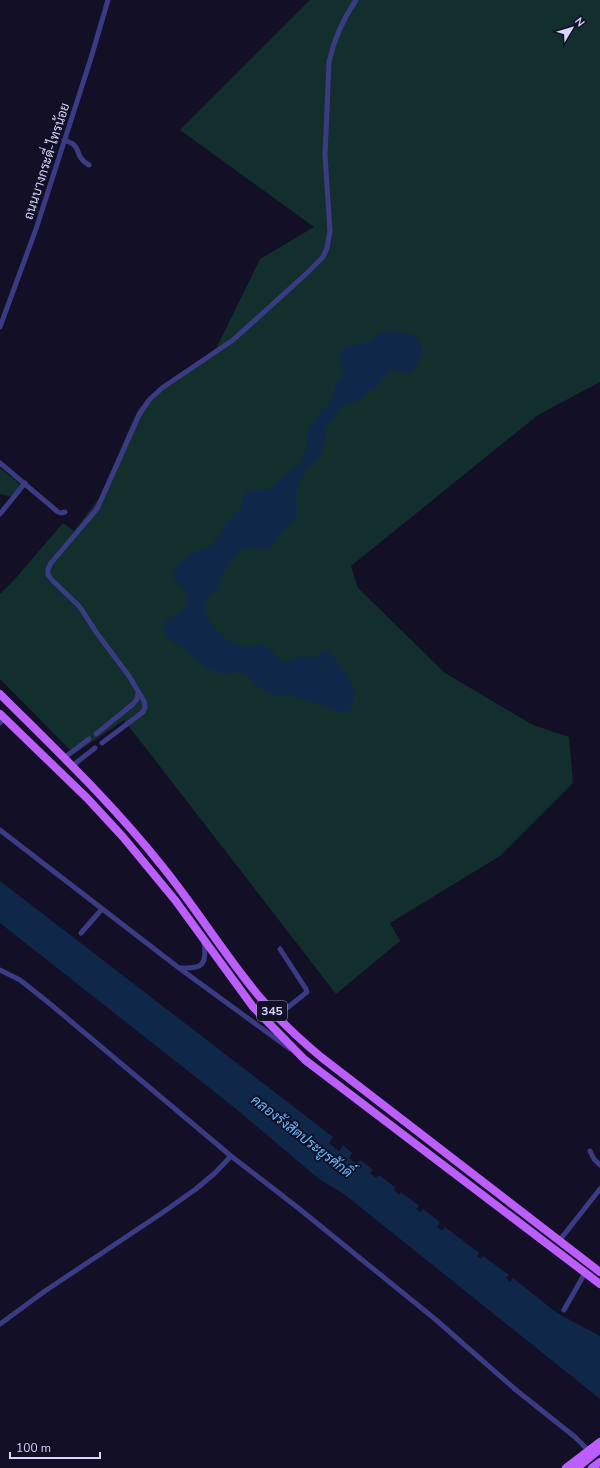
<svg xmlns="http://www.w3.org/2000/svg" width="600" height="1468" font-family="'Nunito Sans',Sarabun,sans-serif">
	<rect width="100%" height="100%" fill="#120f26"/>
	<g fill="#122f2d">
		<polygon points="310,0 600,0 600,382 538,415 351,566 358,588 445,673 533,725 569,737 573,783 500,856 390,923 400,941 336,994 124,720 74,754 0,679 0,594 14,580 63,523 74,531 100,497 133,420 139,408 180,376 213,355 260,259 314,227 180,130"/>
		<polygon points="0,468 21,485 13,497 0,494"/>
	</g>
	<g fill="#0f284a">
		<path d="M390,331L414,335C427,343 422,366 409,372C402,374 397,368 390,370L376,388L370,390L359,401L343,405L339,409L335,417L328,424L326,429L324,446L321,453L317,460L305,471L298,487L295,499L297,509V517L280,533L274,544L268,549L249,548L244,550L234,556L222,574L218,588L209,596L204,605C203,620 228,644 242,646C251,648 259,643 267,646L281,661L287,662L302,656L310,658L317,657L325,650L329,651L348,677L355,691L353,706L348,711L342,712L332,710L322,704L309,702L293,695L279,696L275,695L256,685L247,675L241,672C233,672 228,675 220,673C205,669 195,658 184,649C178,645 171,642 166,636C164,634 163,631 163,628C163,615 196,614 186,593C183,587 177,584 174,579L173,572L175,569L190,554L208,547L216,540L228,521L240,510L245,493L247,491L271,489L285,475L298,466L306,451L309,429L318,414L329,405L333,396L336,383L343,375C345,366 337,362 341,351C353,340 356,348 368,342C378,337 377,331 390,331Z"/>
		<polygon points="0,881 333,1137 329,1143 339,1151 343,1145 352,1153 349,1158 357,1164 360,1160 373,1170 370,1173 376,1178 379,1175 395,1187 394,1190 399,1195 401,1192 419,1206 416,1209 420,1212 423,1209 440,1222 437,1227 442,1231 445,1227 479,1253 477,1256 481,1259 483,1256 509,1275 506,1278 510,1282 513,1278 557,1313 600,1336 600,1399 344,1194 319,1179 235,1108 0,923"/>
	</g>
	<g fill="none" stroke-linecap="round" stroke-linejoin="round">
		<g stroke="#3b3b84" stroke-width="5">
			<path d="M64,140C67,141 71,143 73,144C81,150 75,157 89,165"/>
			<polyline points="0,327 36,229 91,58 108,0"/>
			<polyline points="0,463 58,512 61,513 65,512"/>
			<polyline points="0,514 25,483"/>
			<polyline points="0,723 4,718"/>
			<polyline points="96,734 133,704 137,699 138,693"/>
			<path d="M102,743L143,712L145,707L144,701L129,676L96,632L80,607L52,580L48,575V569L51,563L97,509L139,415L149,400L162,388L233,340L306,274L323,257L327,248L330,231L325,155L329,62C334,39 343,19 356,0"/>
			<polyline points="64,758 89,739"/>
			<polyline points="72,766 95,748"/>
			<polyline points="0,830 179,968 290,1049"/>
			<polyline points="81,933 102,909"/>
			<path d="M180,968C203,969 207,965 204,942"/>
			<polyline points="0,970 20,980 49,1003 231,1156 297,1207 435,1319 516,1390 575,1437 588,1450"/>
			<polyline points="277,1016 307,992 306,989 280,949"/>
			<polyline points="590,1151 594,1159 600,1165"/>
			<polyline points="559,1241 600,1189"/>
			<polyline points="564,1310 585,1273"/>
			<polyline points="0,1324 45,1291 162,1213 196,1189 215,1173 231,1156"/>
		</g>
		<g stroke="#bb5efc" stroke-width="8">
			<path d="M0,694C56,750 113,804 162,866C196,908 224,954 258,995C277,1018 298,1038 321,1057L600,1272"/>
			<polyline points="0,714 87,798 123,837 175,900 253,1007 305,1060 600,1284"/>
			<polyline points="566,1468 600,1442"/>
			<polyline points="577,1468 600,1449"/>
			<polyline points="592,1468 600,1462"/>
		</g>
	</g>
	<g text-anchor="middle" stroke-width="4" stroke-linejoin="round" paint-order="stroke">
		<rect fill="#120f26" stroke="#9d9abd" stroke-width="1" x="257" y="1001" width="30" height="20" rx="3"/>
		<g font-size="12" font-weight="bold" fill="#d8d5fe">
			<text x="272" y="1015">345</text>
		</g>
		<g font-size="13" fill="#d8d5fe" stroke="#120f26">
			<text transform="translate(46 161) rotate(-72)" y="5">ถนนบางกระดี่-ไทรน้อย</text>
		</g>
		<g font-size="14" font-style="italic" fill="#64bcfc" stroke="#120f26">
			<text transform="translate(302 1136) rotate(38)" y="5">คลองรังสิตประยูรศักดิ์</text>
		</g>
	</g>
	<g transform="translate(572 28) rotate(52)" stroke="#120f26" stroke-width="3" paint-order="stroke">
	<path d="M0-3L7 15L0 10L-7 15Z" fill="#d8d5fe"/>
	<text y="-6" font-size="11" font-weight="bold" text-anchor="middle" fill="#d8d5fe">N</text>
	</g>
	<path d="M10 1452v6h90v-6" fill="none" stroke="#d8d5fe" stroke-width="2"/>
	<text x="16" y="1452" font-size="12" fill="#d8d5fe" stroke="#120f26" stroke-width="3" paint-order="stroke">100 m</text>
</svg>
